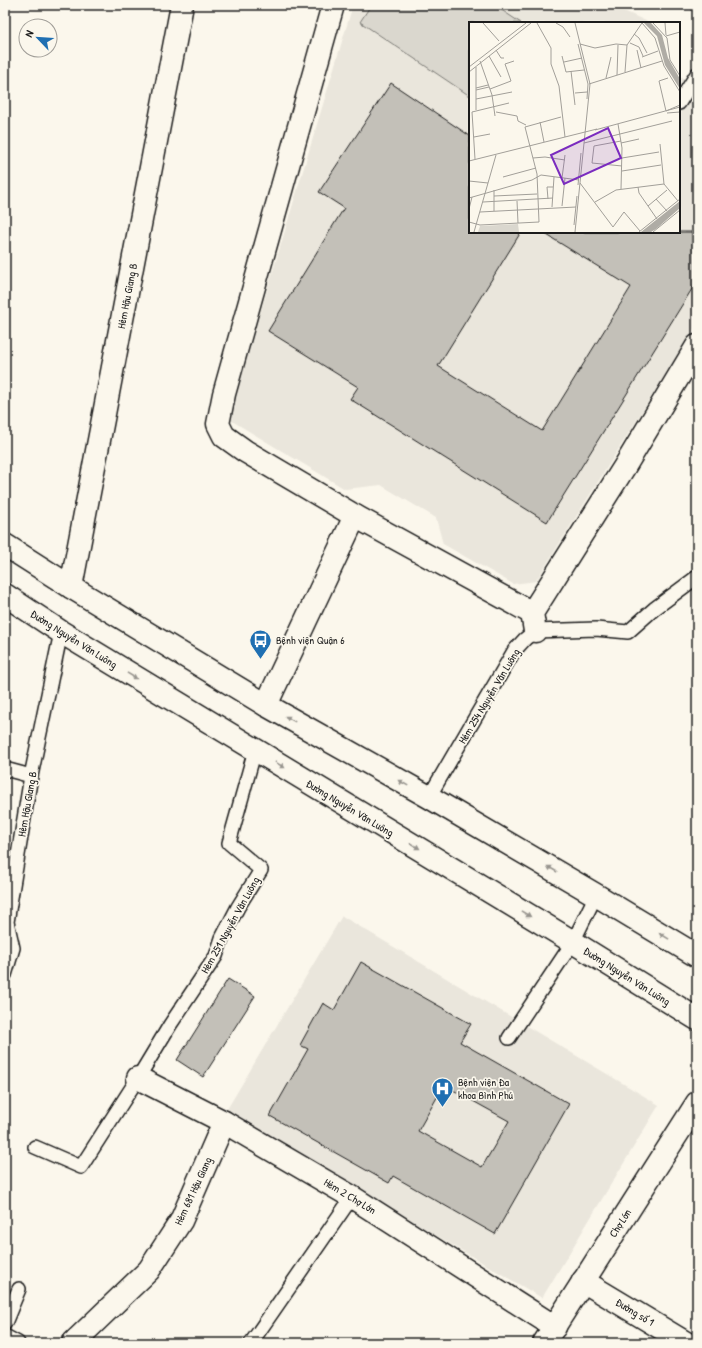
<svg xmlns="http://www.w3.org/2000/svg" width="702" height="1348" font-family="'Patrick Hand',sans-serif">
	<rect width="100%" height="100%" fill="#fbf7ec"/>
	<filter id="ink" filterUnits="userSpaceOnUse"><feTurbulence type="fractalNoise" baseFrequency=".025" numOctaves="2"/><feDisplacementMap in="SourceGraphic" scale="8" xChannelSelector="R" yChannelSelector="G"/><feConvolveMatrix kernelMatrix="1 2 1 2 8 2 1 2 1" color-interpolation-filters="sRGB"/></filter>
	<g filter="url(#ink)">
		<g fill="#eae6dc">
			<polygon points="353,5 611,5 650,23 470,23 470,232 679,232 679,76 697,85 697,324 536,581 513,584 443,544 436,518 381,485 345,489 232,421 233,403"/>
			<polygon points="342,916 659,1105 542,1298 226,1111"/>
		</g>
		<polygon fill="#dad7ce" stroke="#7b7a75" points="371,5 494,5 521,23 470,23 470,96 360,22"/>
		<g fill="#c3c0b8" stroke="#1c1c1c" fill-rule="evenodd">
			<polygon points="391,83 470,136 470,232 521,232 438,366 542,431 631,287 542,232 697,232 697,281 547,522 350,399 358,387 268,331 344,208 319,192"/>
			<path d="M361,962L471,1024L460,1042L569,1104L495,1234L393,1176L389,1183L270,1116L308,1049L300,1045L323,1003L334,1010ZM444,1085L509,1121L482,1167L418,1131Z"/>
			<polygon points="228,979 255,996 203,1077 177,1060"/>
		</g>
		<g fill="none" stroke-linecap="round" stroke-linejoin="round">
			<defs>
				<g id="service">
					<polyline points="679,103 697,74"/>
					<polyline points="5,769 31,776"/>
					<polyline points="429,797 514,651 525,639 535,631 596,629 628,632 654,609 697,577"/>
					<polyline points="5,975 13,948 7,922 31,776 61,632"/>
					<polyline points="509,1038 573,942 596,895"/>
					<polyline points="35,1147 81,1167 138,1078 170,1025 216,956 222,938 238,907 261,870 229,843 255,750"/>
					<polyline points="5,1323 19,1289"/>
					<polyline points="5,1336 18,1343"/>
					<polyline points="251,1343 352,1197"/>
				</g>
				<g id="minor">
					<polyline points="333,5 224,394 218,424 224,436 245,451 355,516 532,613"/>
					<polyline points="71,587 182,5"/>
					<polyline points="535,631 532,613 625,466 697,346"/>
					<polyline points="266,705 355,516"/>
					<polyline points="138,1078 224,1122 352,1197 555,1327"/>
					<polyline points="583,1281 686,1343"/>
					<polyline points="73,1343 149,1270 181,1221 224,1122"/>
					<polyline points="544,1343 697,1103"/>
				</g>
				<g id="secondary">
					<polyline points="5,545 71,587 266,705 429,797 596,895 697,956"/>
					<polyline points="5,595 61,632 573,942 697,1019"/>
				</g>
			</defs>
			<use href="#service" stroke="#1c1c1c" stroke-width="16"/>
			<use href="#minor" stroke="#1c1c1c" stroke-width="25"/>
			<use href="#secondary" stroke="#1c1c1c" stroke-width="25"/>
			<use href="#service" stroke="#fbf7ec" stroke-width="13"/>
			<use href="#minor" stroke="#fbf7ec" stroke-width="22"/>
			<use href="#secondary" stroke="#fbf7ec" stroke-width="22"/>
		</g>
		<defs><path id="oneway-solid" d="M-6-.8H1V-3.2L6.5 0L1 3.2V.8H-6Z"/></defs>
		<g fill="#97948e">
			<use href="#oneway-solid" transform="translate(132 676) rotate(31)"/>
			<use href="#oneway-solid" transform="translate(290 719) rotate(-151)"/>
			<use href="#oneway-solid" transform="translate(280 765) rotate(31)"/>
			<use href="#oneway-solid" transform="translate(403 783) rotate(-151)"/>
			<use href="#oneway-solid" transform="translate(415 846) rotate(31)"/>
			<use href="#oneway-solid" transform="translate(552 869) rotate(-150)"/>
			<use href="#oneway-solid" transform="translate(526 914) rotate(31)"/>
			<use href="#oneway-solid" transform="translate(664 936) rotate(-149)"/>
		</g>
	</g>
	<defs>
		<symbol id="bus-pin" viewBox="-11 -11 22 30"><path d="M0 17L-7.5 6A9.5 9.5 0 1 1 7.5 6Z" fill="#1f6fb2" stroke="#fbf7ec"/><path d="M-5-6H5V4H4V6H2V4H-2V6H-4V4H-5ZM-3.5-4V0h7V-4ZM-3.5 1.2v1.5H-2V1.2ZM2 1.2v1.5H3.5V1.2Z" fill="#fff"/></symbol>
		<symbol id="hospital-pin" viewBox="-11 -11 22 30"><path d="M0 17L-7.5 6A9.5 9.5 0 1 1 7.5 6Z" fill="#1f6fb2" stroke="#fbf7ec"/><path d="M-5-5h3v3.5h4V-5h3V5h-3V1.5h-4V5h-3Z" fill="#fff"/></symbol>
	</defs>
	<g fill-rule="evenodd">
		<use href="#bus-pin" x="248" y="628" width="25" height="34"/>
		<use href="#hospital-pin" x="430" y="1076" width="25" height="34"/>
	</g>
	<g text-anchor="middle" stroke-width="3.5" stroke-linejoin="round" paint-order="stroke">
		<g font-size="11" fill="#1c1c1c" stroke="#fbf7ec">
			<text transform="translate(127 296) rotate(-79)" y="4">Hẻm Hậu Giang B</text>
			<text transform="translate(74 639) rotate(32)" y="4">Đường Nguyễn Văn Luông</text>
			<text transform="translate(489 696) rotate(-59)" y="4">Hẻm 254 Nguyễn Văn Luông</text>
			<text transform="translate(27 804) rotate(-80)" y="4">Hẻm Hậu Giang B</text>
			<text transform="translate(350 808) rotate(31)" y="4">Đường Nguyễn Văn Luông</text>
			<text transform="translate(230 925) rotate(-61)" y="4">Hẻm 251 Nguyễn Văn Luông</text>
			<text transform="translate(627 976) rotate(32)" y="4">Đường Nguyễn Văn Luông</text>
			<text transform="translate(193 1191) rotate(-65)" y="4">Hẻm 681 Hậu Giang</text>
			<text transform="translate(350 1196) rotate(31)" y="4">Hẻm 2 Chợ Lớn</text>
			<text transform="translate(620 1223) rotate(-57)" y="4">Chợ Lớn</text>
			<text transform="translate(635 1312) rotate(31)" y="4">Đường số 1</text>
		</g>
		<g font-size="11" fill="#1c1c1c" stroke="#fbf7ec" text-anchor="start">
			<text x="276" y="644">Bệnh viện Quận 6</text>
			<text x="458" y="1086">Bệnh viện Đa<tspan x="458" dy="13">khoa Bình Phú</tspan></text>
		</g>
	</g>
	<g transform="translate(469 22)">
		<rect width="211" height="211" fill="#fbf7ec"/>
		<path d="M49,202L50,210H9L11,204Z" fill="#dad7ce"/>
		<path d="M175,1H182L193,13L199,36L211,57V67L196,43L188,14ZM211,179V186L187,207L182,210H172Z" fill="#afaca5"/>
		<path fill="none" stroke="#a29f99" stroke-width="1" d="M14,1L30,19M68,1L82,26V42L90,64L96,115M87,1L94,5L101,15M106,1L121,62L106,210M173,1L186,16L195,44L211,70M184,1L198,16L201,38L211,54M196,1L197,13M165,12L170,16L178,31M197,14L211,10M161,21L170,25L174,34M109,22L119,62L118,77M111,22L126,26L147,22L158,23M158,23L173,1M27,28L32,36H35M168,28L172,46M20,34L32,55M93,34L97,50L115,48M173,35L189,29M11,39L23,73L26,94M95,40L113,36M0,45L57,1M102,49L106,83M0,50L62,1M156,50L158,23M148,53L149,23M137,56L142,35M199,56L190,59L197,89L211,83M120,62L193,39M7,66L19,63M21,67L42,59L36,42L45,39M7,68L20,65M106,71L118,70M7,77L43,70M7,88V45M3,90L6,137M3,90L40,81M27,90L48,94L49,99L57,103M198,91L211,90M71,100L75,120M149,102L153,126L152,167M126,108L211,85M5,115L21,112M115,121L203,99M152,121L170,117M191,122L195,162L209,179M64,136L76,135L96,138M153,136L190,130M0,139L128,107M123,141L125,124L152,119M123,141L153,144M153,149L192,143M34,155L67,146M93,156L96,133M0,159L19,161M111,161L144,205L155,190L171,209M109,163L112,131M169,165L170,171L188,197M25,168V189M25,174L68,172M0,176L63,158L72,153L110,158M79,177L78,165H84M187,177L198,189M48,179L49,201M14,180L84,176M126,180L147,168L195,162M93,184L96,156M179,184L198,168M83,185L85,155M0,187L3,175M11,190L107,185M0,200L11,203L70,200L68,152L56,105L92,95M105,203L108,174M5,210L27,133M170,210L211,177M184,210L211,188"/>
		<path fill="#7b2cbf" fill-opacity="0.15" stroke="#7b2cbf" stroke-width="2" d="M139,106L152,136L95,162L82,133Z"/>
		<rect width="211" height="211" fill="none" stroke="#1c1c1c" stroke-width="2"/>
	</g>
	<rect width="702" height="1348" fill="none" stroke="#fbf7ec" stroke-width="20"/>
	<rect x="10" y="10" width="682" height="1328" fill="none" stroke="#1c1c1c" stroke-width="1.5" filter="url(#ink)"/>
	<g transform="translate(38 38) rotate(295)"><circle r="19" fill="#fbf7ec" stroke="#a29f99"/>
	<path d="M0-3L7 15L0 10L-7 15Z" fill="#1f6fb2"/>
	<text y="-6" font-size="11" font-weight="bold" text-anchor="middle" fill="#1c1c1c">N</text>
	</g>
</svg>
